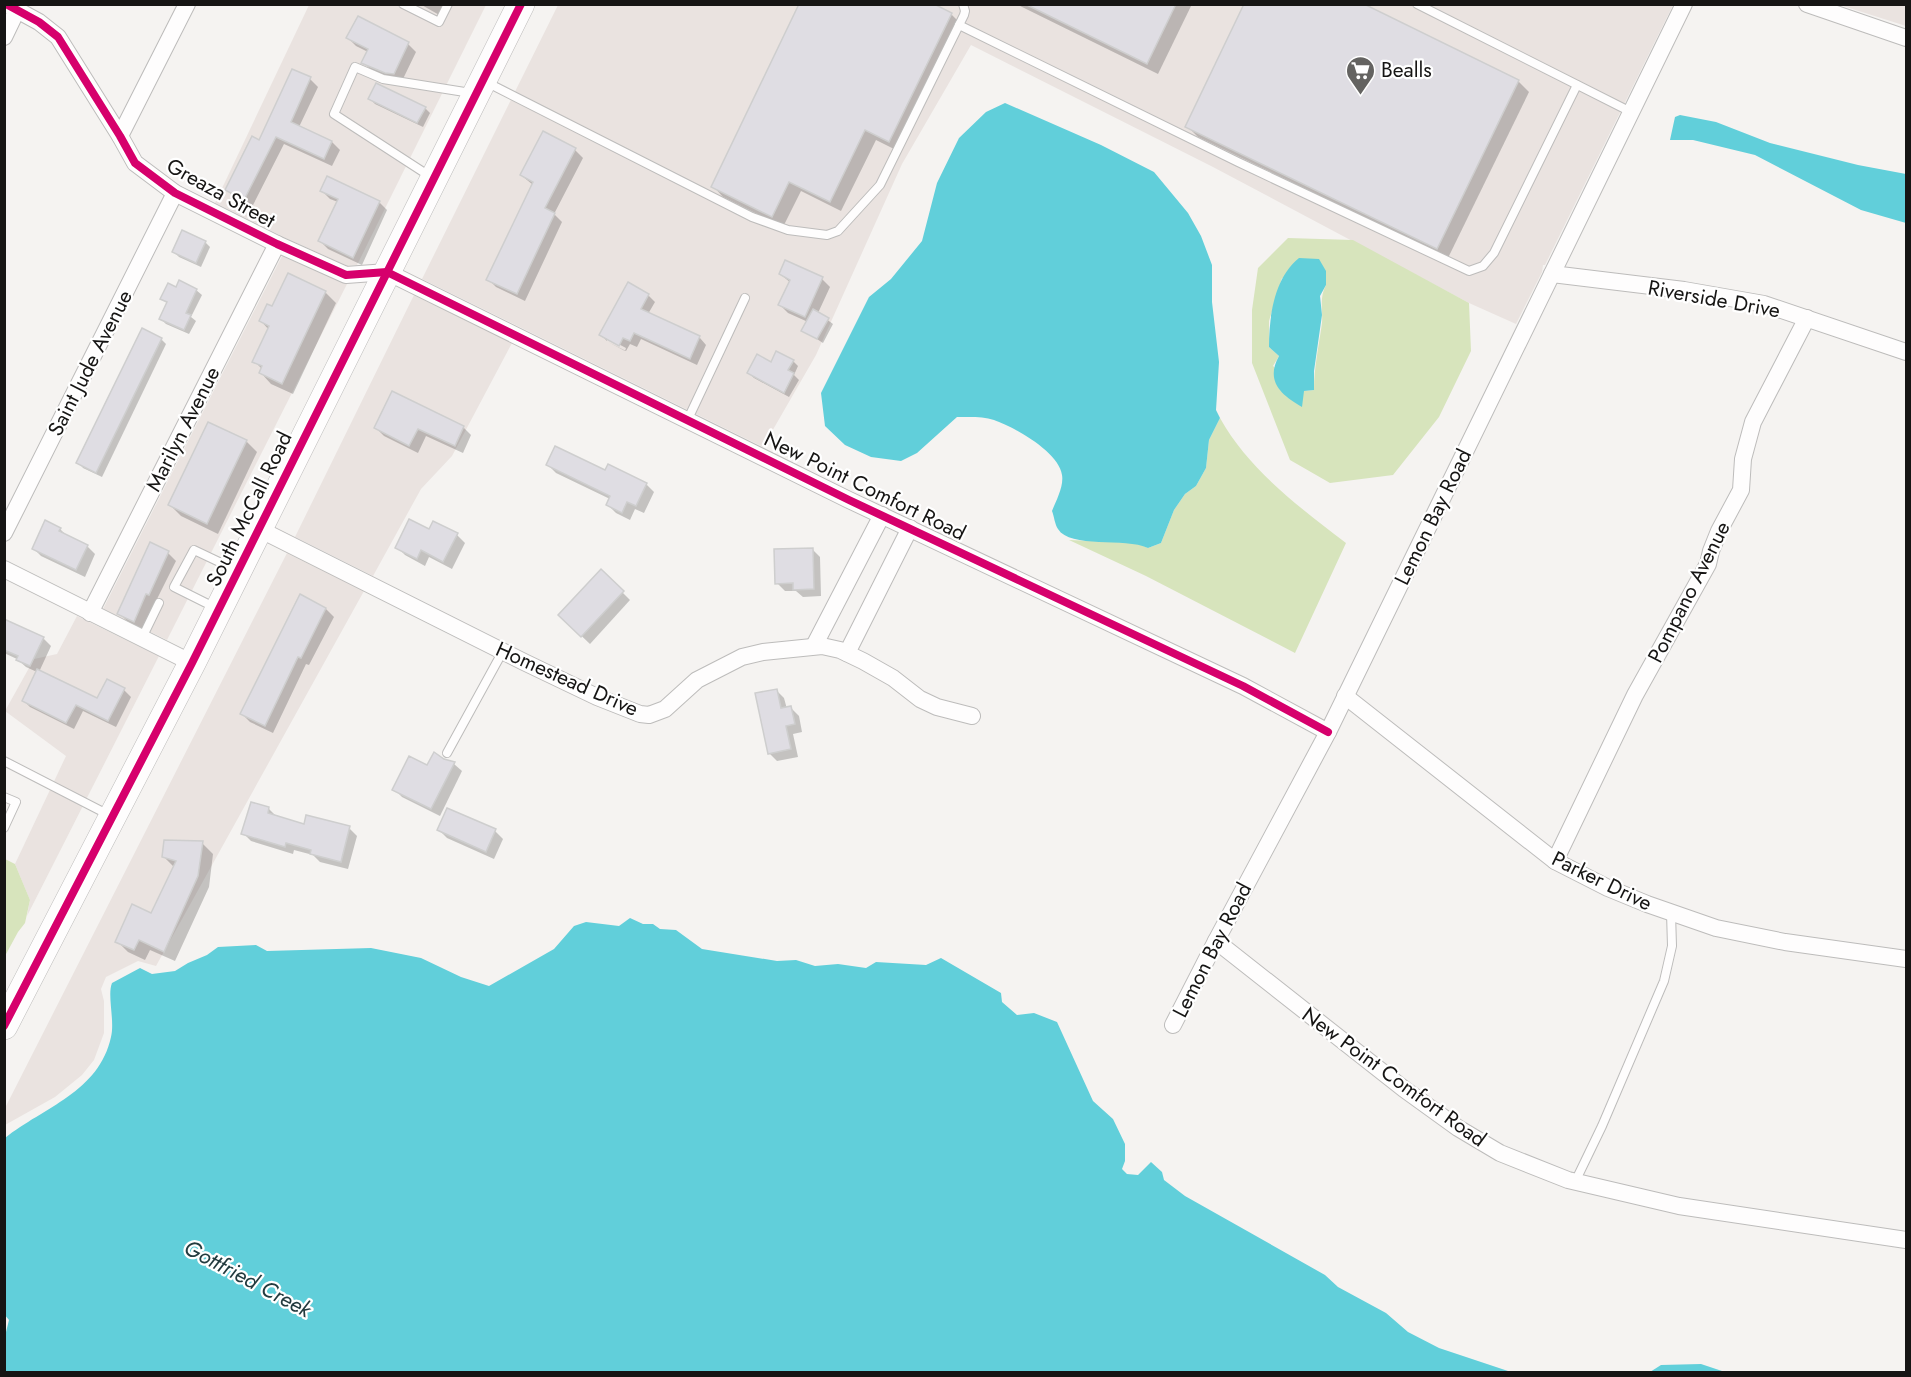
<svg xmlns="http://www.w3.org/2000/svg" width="1911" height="1377" font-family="Jost,sans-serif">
	<rect width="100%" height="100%" fill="#f5f3f1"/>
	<g fill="#eae3e0">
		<polygon points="309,5 486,5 357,265 347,266 281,236 215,203"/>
		<polygon points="558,5 1673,5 1545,265 1543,265 1542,272 1516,324 1469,303 1213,167 971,45 902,164 816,355 763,447 422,279"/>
		<polygon points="1840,5 1906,5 1906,26"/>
		<polygon points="282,256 347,284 167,640 103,609"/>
		<polygon points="414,295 512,343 452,456 421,489 373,576 295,537"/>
		<polygon points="287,553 364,591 156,966 138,961 106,977 101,989 104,1001 104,1033 94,1060 82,1075 55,1097 5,1125 4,1110"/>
		<polygon points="77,616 159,656 27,916 30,900 15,864 66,756 5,711 34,659 57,654"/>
	</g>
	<g fill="#d7e4bc" fill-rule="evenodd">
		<path d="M1288,238L1353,240L1469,303L1471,351L1439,417L1393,475L1330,483L1290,460L1252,363V310L1258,268ZM1282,278L1326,285C1319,298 1323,309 1322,323C1319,345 1314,367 1314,390L1304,391L1273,366L1279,356L1269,347V321Z"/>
		<path d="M1220,418C1249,470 1299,507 1346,543L1295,653L1146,576L1069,540L1137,543L1148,548L1161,543L1174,510L1185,494L1196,486L1206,468L1209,440Z"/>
		<polygon points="5,859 15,864 30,900 25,923 18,932 5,956"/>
	</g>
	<g fill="#61cfda">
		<path d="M1005,103L1101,145L1154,172L1188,213L1201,236L1212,265V302L1219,362L1216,410L1220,418L1209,440L1206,468L1196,486L1185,494L1174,510L1161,543L1148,548C1125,537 1070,549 1058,529C1055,525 1054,516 1052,511C1056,501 1064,486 1062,475C1059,452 1014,427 994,420C983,416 968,417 957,417L917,453L901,461L871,457L845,445L825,426L821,393L869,297L891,279L922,241L937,183L959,138L986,112Z"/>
		<polygon points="1680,115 1716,122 1770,143 1858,165 1906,174 1906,223 1861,210 1755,155 1693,140 1670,140 1675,117"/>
		<path d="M1299,258L1319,259L1326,271V285L1320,296L1322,315L1314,371V390L1304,391L1302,407C1281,395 1265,381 1279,356L1269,347C1269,317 1274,278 1299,258Z"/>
		<path d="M630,918L643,924H653L660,929L676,930L702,949L777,961L796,960L815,966L838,964L866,968L876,962L926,965L941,958L1001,993L1002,1002L1017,1015L1034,1013L1057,1022L1093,1101L1113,1119L1125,1144V1161L1122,1169L1127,1174L1138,1175L1151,1162L1162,1172L1164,1180L1185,1196L1325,1275L1338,1287L1386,1313L1408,1332L1439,1348L1511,1372H5V1336L9,1320L4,1314L5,1138C44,1107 99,1092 111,1037C115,1021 107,995 112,983L140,968L152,974L175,971L188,963L207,955L218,947L256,945L267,951L371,948L421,958L461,977L489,986L554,949L574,926L586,922L619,926Z"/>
		<polygon points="1701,1364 1725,1372 1650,1372 1661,1365"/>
	</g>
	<g fill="#0003">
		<polygon points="420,4 447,4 441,16"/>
		<polygon points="1016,4 1192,4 1158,74"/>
		<polygon points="951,14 962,25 900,152 876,140 841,211 801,191 783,227 723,197 713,186"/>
		<polygon points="348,38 408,44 416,52 402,81 371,70 363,62 368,52 356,46"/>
		<polygon points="310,79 318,87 299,127 332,142 340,150 332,166 284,144 252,207 235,198 227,190 260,142"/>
		<polygon points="1518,81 1529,92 1448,258 1198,137 1187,126"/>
		<polygon points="370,99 425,108 430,113 423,127 375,104"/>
		<polygon points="543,133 575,150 583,158 554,214 562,222 525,301 496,287 488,279 533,185 521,175"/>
		<polygon points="322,191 379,202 387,210 362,265 328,249 320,241 338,202 330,199"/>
		<polygon points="205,242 210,247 201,267 179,257 174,252"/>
		<polygon points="786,262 822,279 830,287 818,313 833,324 823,343 803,330 808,322 788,313 780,305 791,283 780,274"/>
		<polygon points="196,290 202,295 191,317 196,321 189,334 166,324 161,319 168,304 162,299"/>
		<polygon points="325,292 336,303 293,394 271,384 261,373 262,369 254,361 269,330 261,321"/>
		<polygon points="648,295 655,302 648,314 700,338 706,345 697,365 641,339 637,347 630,344 626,351 608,342 625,351 626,348 607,338 607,341 601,335"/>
		<polygon points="161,339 166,344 102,477 83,468 78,462"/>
		<polygon points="793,361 798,366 794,375 799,380 789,397 754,378 749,373 771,364"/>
		<polygon points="463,427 471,435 463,453 426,436 418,453 384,436 376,428"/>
		<polygon points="246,441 257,452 218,534 181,516 170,505"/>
		<polygon points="548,465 606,472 646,484 654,492 644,513 635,509 630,520 616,513 608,505 610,499 556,473"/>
		<polygon points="60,529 68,537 87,546 95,554 85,577 41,556 33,548"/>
		<polygon points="429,531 457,535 465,543 452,569 429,557 425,566 405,555 397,547"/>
		<polygon points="812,549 820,557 821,596 803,597 796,591 785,591 777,583"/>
		<polygon points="168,553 176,561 142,629 127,621 119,613"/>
		<polygon points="601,571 630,600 590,644 568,623"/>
		<polygon points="300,596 326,609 334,617 309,665 306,664 273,733 250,722 242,714"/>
		<polygon points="4,621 43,638 51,646 39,672 97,700 107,681 124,690 131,697 116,727 83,711 74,729 30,707 23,700 37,672 26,667 17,659 4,653"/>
		<polygon points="776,690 784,698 787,709 791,708 799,716 802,732 793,734 798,757 777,761 769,753"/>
		<polygon points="444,760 454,764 462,771 440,816 402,797 394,789 428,767"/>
		<polygon points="269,809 277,817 305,826 349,828 357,836 348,869 320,862 313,855 294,850 293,854 251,841 243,833"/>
		<polygon points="439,830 495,831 503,839 494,859 447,838"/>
		<polygon points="202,843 213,854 209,887 175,961 150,950 145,960 128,952 117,941 152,915 174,867 163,856"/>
	</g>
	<g fill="#dfdde3" stroke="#cecece" stroke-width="1.5">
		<polygon points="799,4 934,4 952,13 889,142 865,130 830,202 789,182 772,217 711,187"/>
		<polygon points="1025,4 1176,4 1147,64"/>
		<polygon points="1244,4 1364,4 1519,80 1437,249 1185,127"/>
		<polygon points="358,16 409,42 394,74 385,73 361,63 368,49 346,38"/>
		<polygon points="292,69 311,77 291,122 332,141 324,159 276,137 244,200 225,190 252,136 259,140"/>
		<polygon points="376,83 426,107 417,123 368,99"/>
		<polygon points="543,131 576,148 545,208 555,213 517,294 486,280 533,182 520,175"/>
		<polygon points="327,176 380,201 353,258 318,241 338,199 320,191"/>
		<polygon points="182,230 206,241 196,263 172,252"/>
		<polygon points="785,260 823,277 805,317 778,305 790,280 779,274"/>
		<polygon points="288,273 326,291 282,384 259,373 262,366 252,362 269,326 259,321 267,304 272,306"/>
		<polygon points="179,280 197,289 186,313 191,315 184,330 159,319 167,302 160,299 168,283 176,287"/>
		<polygon points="628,282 649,294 641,309 700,336 690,359 634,333 630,341 623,338 619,346 599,335"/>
		<polygon points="813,309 829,318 817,339 801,331"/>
		<polygon points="142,328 162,338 96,473 76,463"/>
		<polygon points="776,351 794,360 788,370 794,373 784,393 747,373 757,354 771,362"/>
		<polygon points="392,391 464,426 455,446 418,429 409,446 374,428"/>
		<polygon points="208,422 247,440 207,524 168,505"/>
		<polygon points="555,446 605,470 608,464 647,483 636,506 627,502 622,513 606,505 610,496 546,465"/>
		<polygon points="409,519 429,529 433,521 458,533 443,562 421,550 417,559 395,548"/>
		<polygon points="45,520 61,528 59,531 88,545 76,570 32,549"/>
		<polygon points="150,542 169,551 149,595 146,594 134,622 117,614"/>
		<polygon points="813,548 814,589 793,590 793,583 775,584 774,549"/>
		<polygon points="601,569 624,591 581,637 558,615"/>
		<polygon points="300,594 326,608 301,658 298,657 265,726 240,714"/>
		<polygon points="4,619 44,637 30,666 16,660 18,656 4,650"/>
		<polygon points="37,669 97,698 107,679 125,688 108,721 76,705 66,723 22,701"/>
		<polygon points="777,689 781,708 791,706 795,724 786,726 791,749 768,754 755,693"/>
		<polygon points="434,752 444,759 455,762 431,809 392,790 409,756 427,765"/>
		<polygon points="251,802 269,807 268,813 304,824 306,815 350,826 341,862 310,854 311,850 286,843 285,847 241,834"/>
		<polygon points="447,808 496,829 486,852 437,830"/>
		<polygon points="164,840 203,841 198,876 164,952 139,940 134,950 115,942 132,904 151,913 176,861 162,857"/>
	</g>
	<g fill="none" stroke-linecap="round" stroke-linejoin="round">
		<defs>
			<g id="lane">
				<polyline points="403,4 439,22 448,4"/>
				<polyline points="1417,4 1631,112"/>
				<polyline points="959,25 1238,162 1469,271 1483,266 1494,253 1577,85"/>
				<polyline points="486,82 752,217 788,230 827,235 838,231 880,185 964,15 965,11 963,4"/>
				<polyline points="431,177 334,114 355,67 383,79 471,93"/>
				<polyline points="688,419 745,298"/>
				<polyline points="216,608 174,587 194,550 234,569"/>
				<polyline points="142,638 159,603"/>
				<polyline points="447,753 503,651"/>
				<polyline points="4,761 109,815"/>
				<polyline points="4,797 16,802 4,828"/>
				<polyline points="1575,1182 1602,1126 1664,981 1672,946 1671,913"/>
			</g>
			<g id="street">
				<polyline points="6,4 39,22 58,37 120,136 135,163 175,193 277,244 346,275 387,272 849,500 1243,686 1328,732"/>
				<polyline points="1807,4 1906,38"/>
				<polyline points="4,37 17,10"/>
				<polyline points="120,136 187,4"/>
				<polyline points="1552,274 1684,290 1764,304 1906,352"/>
				<polyline points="259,529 524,662 597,697 640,714 649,715 665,709 697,680 742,657 763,652 822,646 840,650 863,661 893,678 920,699 937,707 972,716"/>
				<polyline points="4,533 175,193"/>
				<polyline points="4,569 192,663"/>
				<polyline points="90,613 277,244"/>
				<polyline points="814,646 882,515"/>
				<polyline points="847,653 910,528"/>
				<polyline points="1345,696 1555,861 1608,888 1647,904 1716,928 1785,942 1906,959"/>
				<polyline points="1555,861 1635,695 1708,564 1711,551 1719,531 1741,490 1743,459 1753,422 1807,318"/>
				<polyline points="1216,941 1404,1089 1458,1128 1500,1153 1568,1180 1679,1206 1906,1240"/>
				<polyline points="1173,1025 1216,941 1328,732 1684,4"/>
			</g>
			<polyline id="primary" points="4,1026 192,663 521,4"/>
		</defs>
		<use href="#lane" stroke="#bdbcbb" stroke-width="10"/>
		<use href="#street" stroke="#bdbcbb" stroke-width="18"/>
		<use href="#primary" stroke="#bdbcbb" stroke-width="28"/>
		<use href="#lane" stroke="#fefdfd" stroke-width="8"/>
		<use href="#street" stroke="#fefdfd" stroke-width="16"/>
		<use href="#primary" stroke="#fefdfd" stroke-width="27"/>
		<defs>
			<g id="cycleway">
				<polyline points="6,4 39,22 58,37 120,136 135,163 175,193 277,244 346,275 387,272 849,500 1243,686 1328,732"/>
				<polyline points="4,1026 192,663 521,4"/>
			</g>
		</defs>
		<use href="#cycleway" stroke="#fff" stroke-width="11"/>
		<use href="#cycleway" stroke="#d6006c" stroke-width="8"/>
	</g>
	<defs>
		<symbol id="supermarket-pin" viewBox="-11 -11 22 30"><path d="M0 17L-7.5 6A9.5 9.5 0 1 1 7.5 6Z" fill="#646361" stroke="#fff"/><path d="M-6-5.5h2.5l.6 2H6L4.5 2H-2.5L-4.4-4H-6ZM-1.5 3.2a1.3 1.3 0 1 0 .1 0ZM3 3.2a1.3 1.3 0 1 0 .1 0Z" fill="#fff"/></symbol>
	</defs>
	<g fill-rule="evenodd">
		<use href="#supermarket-pin" x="1344" y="54" width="33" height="45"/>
	</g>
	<g text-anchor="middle" stroke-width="4.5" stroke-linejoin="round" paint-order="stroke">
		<g font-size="21" fill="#161514" stroke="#fff" text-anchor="start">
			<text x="1381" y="77">Bealls</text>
		</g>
		<g font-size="21" fill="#161514" stroke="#fff">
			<text transform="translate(221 193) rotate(29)" y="7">Greaza Street</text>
			<text transform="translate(1714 299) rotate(10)" y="7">Riverside Drive</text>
			<text transform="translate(90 363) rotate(-63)" y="7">Saint Jude Avenue</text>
			<text transform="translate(183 429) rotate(-63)" y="7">Marilyn Avenue</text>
			<text transform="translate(865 486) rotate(26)" y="7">New Point Comfort Road</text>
			<text transform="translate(249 509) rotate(-64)" y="7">South McCall Road</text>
			<text transform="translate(1433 517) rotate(-64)" y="7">Lemon Bay Road</text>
			<text transform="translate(1689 592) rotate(-63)" y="7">Pompano Avenue</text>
			<text transform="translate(567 679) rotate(24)" y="7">Homestead Drive</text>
			<text transform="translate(1602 881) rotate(26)" y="7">Parker Drive</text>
			<text transform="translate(1212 950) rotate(-63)" y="7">Lemon Bay Road</text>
			<text transform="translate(1394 1077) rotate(36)" y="7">New Point Comfort Road</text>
		</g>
		<g font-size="22" font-style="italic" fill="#233b3f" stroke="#fff">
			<text transform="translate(248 1278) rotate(28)" y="8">Gottfried Creek</text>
		</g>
	</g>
	<rect width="1911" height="1377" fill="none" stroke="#161514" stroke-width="12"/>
</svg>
